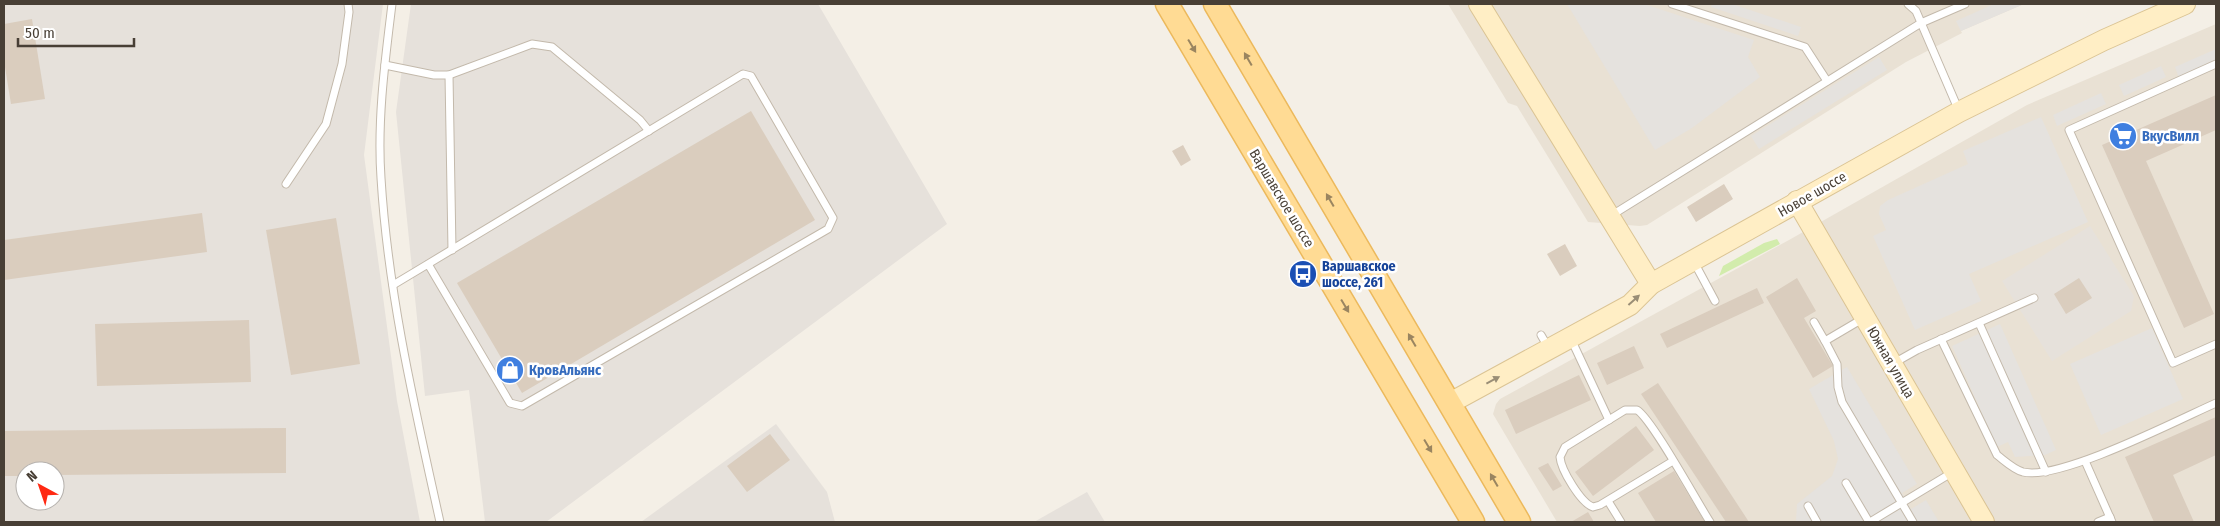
<svg xmlns="http://www.w3.org/2000/svg" width="2220" height="526" font-family="'Fira Sans Condensed',sans-serif">
	<rect width="100%" height="100%" fill="#f4efe6"/>
	<g fill="#e9e1d4">
		<polygon points="1448,4 2024,4 1961,31 1962,33 1906,62 1647,225 1640,226 1588,222 1517,106 1508,103"/>
		<polygon points="2216,24 2216,522 1557,522 1493,414 1496,404 1500,399 1789,240 2027,105"/>
	</g>
	<g fill="#e6e1db" fill-rule="evenodd">
		<path d="M4,4H383L364,155L397,401L420,522H4ZM25,471H55V501H25Z"/>
		<polygon points="411,4 818,4 947,224 546,522 485,522 469,390 425,396 396,112"/>
		<polygon points="2090,226 2134,296 2131,311 2052,361 2002,281"/>
		<polygon points="776,424 827,492 835,522 641,522"/>
		<polygon points="1087,492 1105,522 1034,522"/>
	</g>
	<polygon fill="#d2ecac" points="1777,239 1780,244 1719,276 1723,266 1764,243"/>
	<g fill="#e5e2de">
		<polygon points="1567,4 1644,4 1754,40 1748,57 1760,77 1692,128 1655,150"/>
		<polygon points="1712,4 1732,4 1801,27 1798,36 1711,7"/>
		<polygon points="1994,4 2024,4 1961,31 1956,21"/>
		<polygon points="2216,49 2216,62 2179,78 2175,67"/>
		<polygon points="1879,57 1887,70 1759,149 1751,136"/>
		<polygon points="2161,66 2166,77 2124,96 2119,85"/>
		<polygon points="2101,93 2106,104 2057,126 2053,115"/>
		<polygon points="2041,117 2088,222 1969,274 1981,301 1915,330 1873,236 1886,230 1879,214 1880,206 1888,200 1968,164 1963,151"/>
		<polygon points="2000,324 2056,450 2045,455 2015,457 2008,442 1997,447 1952,346"/>
		<polygon points="2152,328 2183,399 2101,435 2070,364"/>
		<polygon points="1847,367 1917,484 1902,493 1911,509 1926,500 1939,522 1796,522 1797,504 1832,476 1838,459 1834,441 1809,389"/>
	</g>
	<g fill="#dacdbe">
		<polygon points="32,19 45,99 11,104 4,61 4,24"/>
		<polygon points="2216,95 2216,130 2146,161 2214,314 2184,328 2102,145"/>
		<polygon points="751,111 815,220 522,393 457,283"/>
		<polygon points="1183,145 1191,160 1181,166 1172,151"/>
		<polygon points="1724,184 1733,199 1696,222 1687,207"/>
		<polygon points="202,213 207,252 4,280 4,240"/>
		<polygon points="336,218 360,364 291,375 266,230"/>
		<polygon points="1565,244 1577,266 1560,276 1547,254"/>
		<polygon points="1797,278 1816,311 1804,318 1833,366 1813,378 1766,297"/>
		<polygon points="2079,278 2092,298 2066,314 2054,294"/>
		<polygon points="1757,288 1764,303 1667,348 1660,334"/>
		<polygon points="249,320 251,382 97,386 95,324"/>
		<polygon points="1634,346 1644,368 1607,385 1597,363"/>
		<polygon points="1579,375 1591,400 1516,434 1505,410"/>
		<polygon points="1658,383 1749,522 1726,522 1641,394"/>
		<polygon points="2216,417 2216,455 2173,475 2194,522 2154,522 2125,457"/>
		<polygon points="1636,426 1654,450 1593,496 1575,472"/>
		<polygon points="286,428 286,473 55,475 55,471 25,471 25,476 4,476 4,431"/>
		<polygon points="770,434 790,460 747,492 727,466"/>
		<polygon points="1548,463 1562,486 1553,491 1538,468"/>
		<polygon points="1674,471 1705,522 1656,522 1638,493"/>
		<polygon points="1588,512 1594,522 1571,522"/>
	</g>
	<g fill="none" stroke-linecap="round" stroke-linejoin="round">
		<defs>
			<g id="lane">
				<path d="M392,4C385,61 377,120 381,178C388,294 415,409 440,522"/>
				<polyline points="1672,4 1805,47 1827,81"/>
				<polyline points="1908,4 1916,11 1959,111"/>
				<polyline points="2216,64 2069,130 2173,363 2216,344"/>
				<polyline points="385,65 434,75 449,75 532,44 552,47 640,120 649,131"/>
				<polyline points="449,75 452,250"/>
				<polyline points="286,184 326,124 342,64 349,12 348,4"/>
				<polyline points="1612,215 1921,23 1965,4"/>
				<polyline points="1694,262 1715,301"/>
				<polyline points="393,285 428,264 743,74 751,76 833,218 828,229 522,406 510,403 428,264"/>
				<polyline points="1814,322 1825,341 1864,318"/>
				<polyline points="1979,323 2046,472"/>
				<polyline points="1541,335 1548,347"/>
				<polyline points="1571,339 1609,420"/>
				<path d="M1941,339L1997,455C2005,461 2013,469 2023,472C2059,481 2178,420 2216,403"/>
				<polyline points="1825,341 1837,364 1838,387 1842,402 1913,522"/>
				<polyline points="1894,363 1917,350 2034,298"/>
				<path d="M1673,461L1600,505L1593,507C1581,503 1561,470 1560,457L1565,447L1625,410H1637C1652,419 1697,502 1710,522"/>
				<polyline points="2085,461 2112,522"/>
				<polyline points="1846,483 1869,522"/>
				<polyline points="1608,501 1621,522"/>
				<polyline points="1808,506 1817,522"/>
				<polyline points="1870,522 1953,472"/>
				<polyline points="2098,522 2110,517"/>
			</g>
			<g id="secondary">
				<polyline points="1479,4 1651,284"/>
				<polyline points="1797,201 1984,522"/>
				<polyline points="1450,403 1630,305 1651,284 1959,112 2104,40 2185,4"/>
			</g>
			<g id="primary">
				<polyline points="1167,4 1473,522"/>
				<polyline points="1215,4 1519,522"/>
			</g>
		</defs>
		<use href="#lane" stroke="#c3b9ab" stroke-width="9"/>
		<use href="#secondary" stroke="#dbc494" stroke-width="22"/>
		<use href="#primary" stroke="#ecb95c" stroke-width="25"/>
		<use href="#lane" stroke="#fff" stroke-width="7"/>
		<use href="#secondary" stroke="#ffeec5" stroke-width="20"/>
		<use href="#primary" stroke="#ffdb94" stroke-width="22"/>
	</g>
	<defs><path id="oneway-solid" d="M-6-.8H1V-3.2L6.5 0L1 3.2V.8H-6Z" transform="scale(1.25)"/></defs>
	<g fill="#9a8560">
		<use href="#oneway-solid" transform="translate(1192 46) rotate(59)"/>
		<use href="#oneway-solid" transform="translate(1248 59) rotate(-120)"/>
		<use href="#oneway-solid" transform="translate(1330 200) rotate(-120)"/>
		<use href="#oneway-solid" transform="translate(1345 306) rotate(59)"/>
		<use href="#oneway-solid" transform="translate(1412 340) rotate(-120)"/>
		<use href="#oneway-solid" transform="translate(1428 446) rotate(59)"/>
		<use href="#oneway-solid" transform="translate(1494 480) rotate(-120)"/>
	</g>
	<g fill="#9a8e76">
		<use href="#oneway-solid" transform="translate(1634 300) rotate(-42)"/>
		<use href="#oneway-solid" transform="translate(1493 380) rotate(-28)"/>
	</g>
	<defs>
		<symbol id="supermarket-disc" viewBox="-11 -11 22 22"><circle r="9.5" fill="#3f7fe0" stroke="#fff"/><path d="M-6-5.5h2.5l.6 2H6L4.5 2H-2.5L-4.4-4H-6ZM-1.5 3.2a1.3 1.3 0 1 0 .1 0ZM3 3.2a1.3 1.3 0 1 0 .1 0Z" fill="#fff"/></symbol>
		<symbol id="bus-disc" viewBox="-11 -11 22 22"><circle r="9.5" fill="#1a4fb4" stroke="#fff"/><path d="M-5-6H5V4H4V6H2V4H-2V6H-4V4H-5ZM-3.5-4V0h7V-4ZM-3.5 1.2v1.5H-2V1.2ZM2 1.2v1.5H3.5V1.2Z" fill="#fff"/></symbol>
		<symbol id="shop-disc" viewBox="-11 -11 22 22"><circle r="9.5" fill="#3f7fe0" stroke="#fff"/><path d="M-5-2.5h2.3a2.7 3.5 0 0 1 5.4 0H5L5.5 6h-11ZM-1.5-2.5h3a1.5 2.3 0 0 0-3 0Z" fill="#fff"/></symbol>
	</defs>
	<g fill-rule="evenodd">
		<use href="#supermarket-disc" x="2107" y="120" width="32" height="32"/>
		<use href="#bus-disc" x="1287" y="258" width="32" height="32"/>
		<use href="#shop-disc" x="494" y="354" width="32" height="32"/>
	</g>
	<g text-anchor="middle" stroke-width="5" stroke-linejoin="round" paint-order="stroke">
		<g font-size="14" font-weight="bold" fill="#366cbe" stroke="#fff" text-anchor="start">
			<text x="2142" y="141">ВкусВилл</text>
			<text x="529" y="375">КровАльянс</text>
		</g>
		<g font-size="14" fill="#483f35" stroke="#fff">
			<text transform="translate(1812 194) rotate(-30)" y="5">Новое шоссе</text>
			<text transform="translate(1282 198) rotate(59)" y="5">Варшавское шоссе</text>
			<text transform="translate(1891 362) rotate(60)" y="5">Южная улица</text>
		</g>
		<g font-size="14" font-weight="bold" fill="#164399" stroke="#fff" text-anchor="start">
			<text x="1322" y="271">Варшавское<tspan x="1322" dy="16">шоссе, 261</tspan></text>
		</g>
	</g>
	<rect width="2220" height="526" fill="none" stroke="#483f35" stroke-width="10"/>
	<g transform="translate(40 486) rotate(320)"><circle r="24" fill="#ffffff" stroke="#b6b2ae"/>
	<path d="M0-4L9 19L0 12L-9 19Z" fill="#ff2912"/>
	<text y="-8" font-size="14" font-weight="bold" text-anchor="middle" fill="#483f35">N</text>
	</g>
	<path d="M18 38v8h116v-8" fill="none" stroke="#483f35" stroke-width="2.5"/>
	<text x="25" y="38" font-size="15" fill="#483f35" stroke="#ffffff" stroke-width="4" paint-order="stroke">50 m</text>
</svg>
